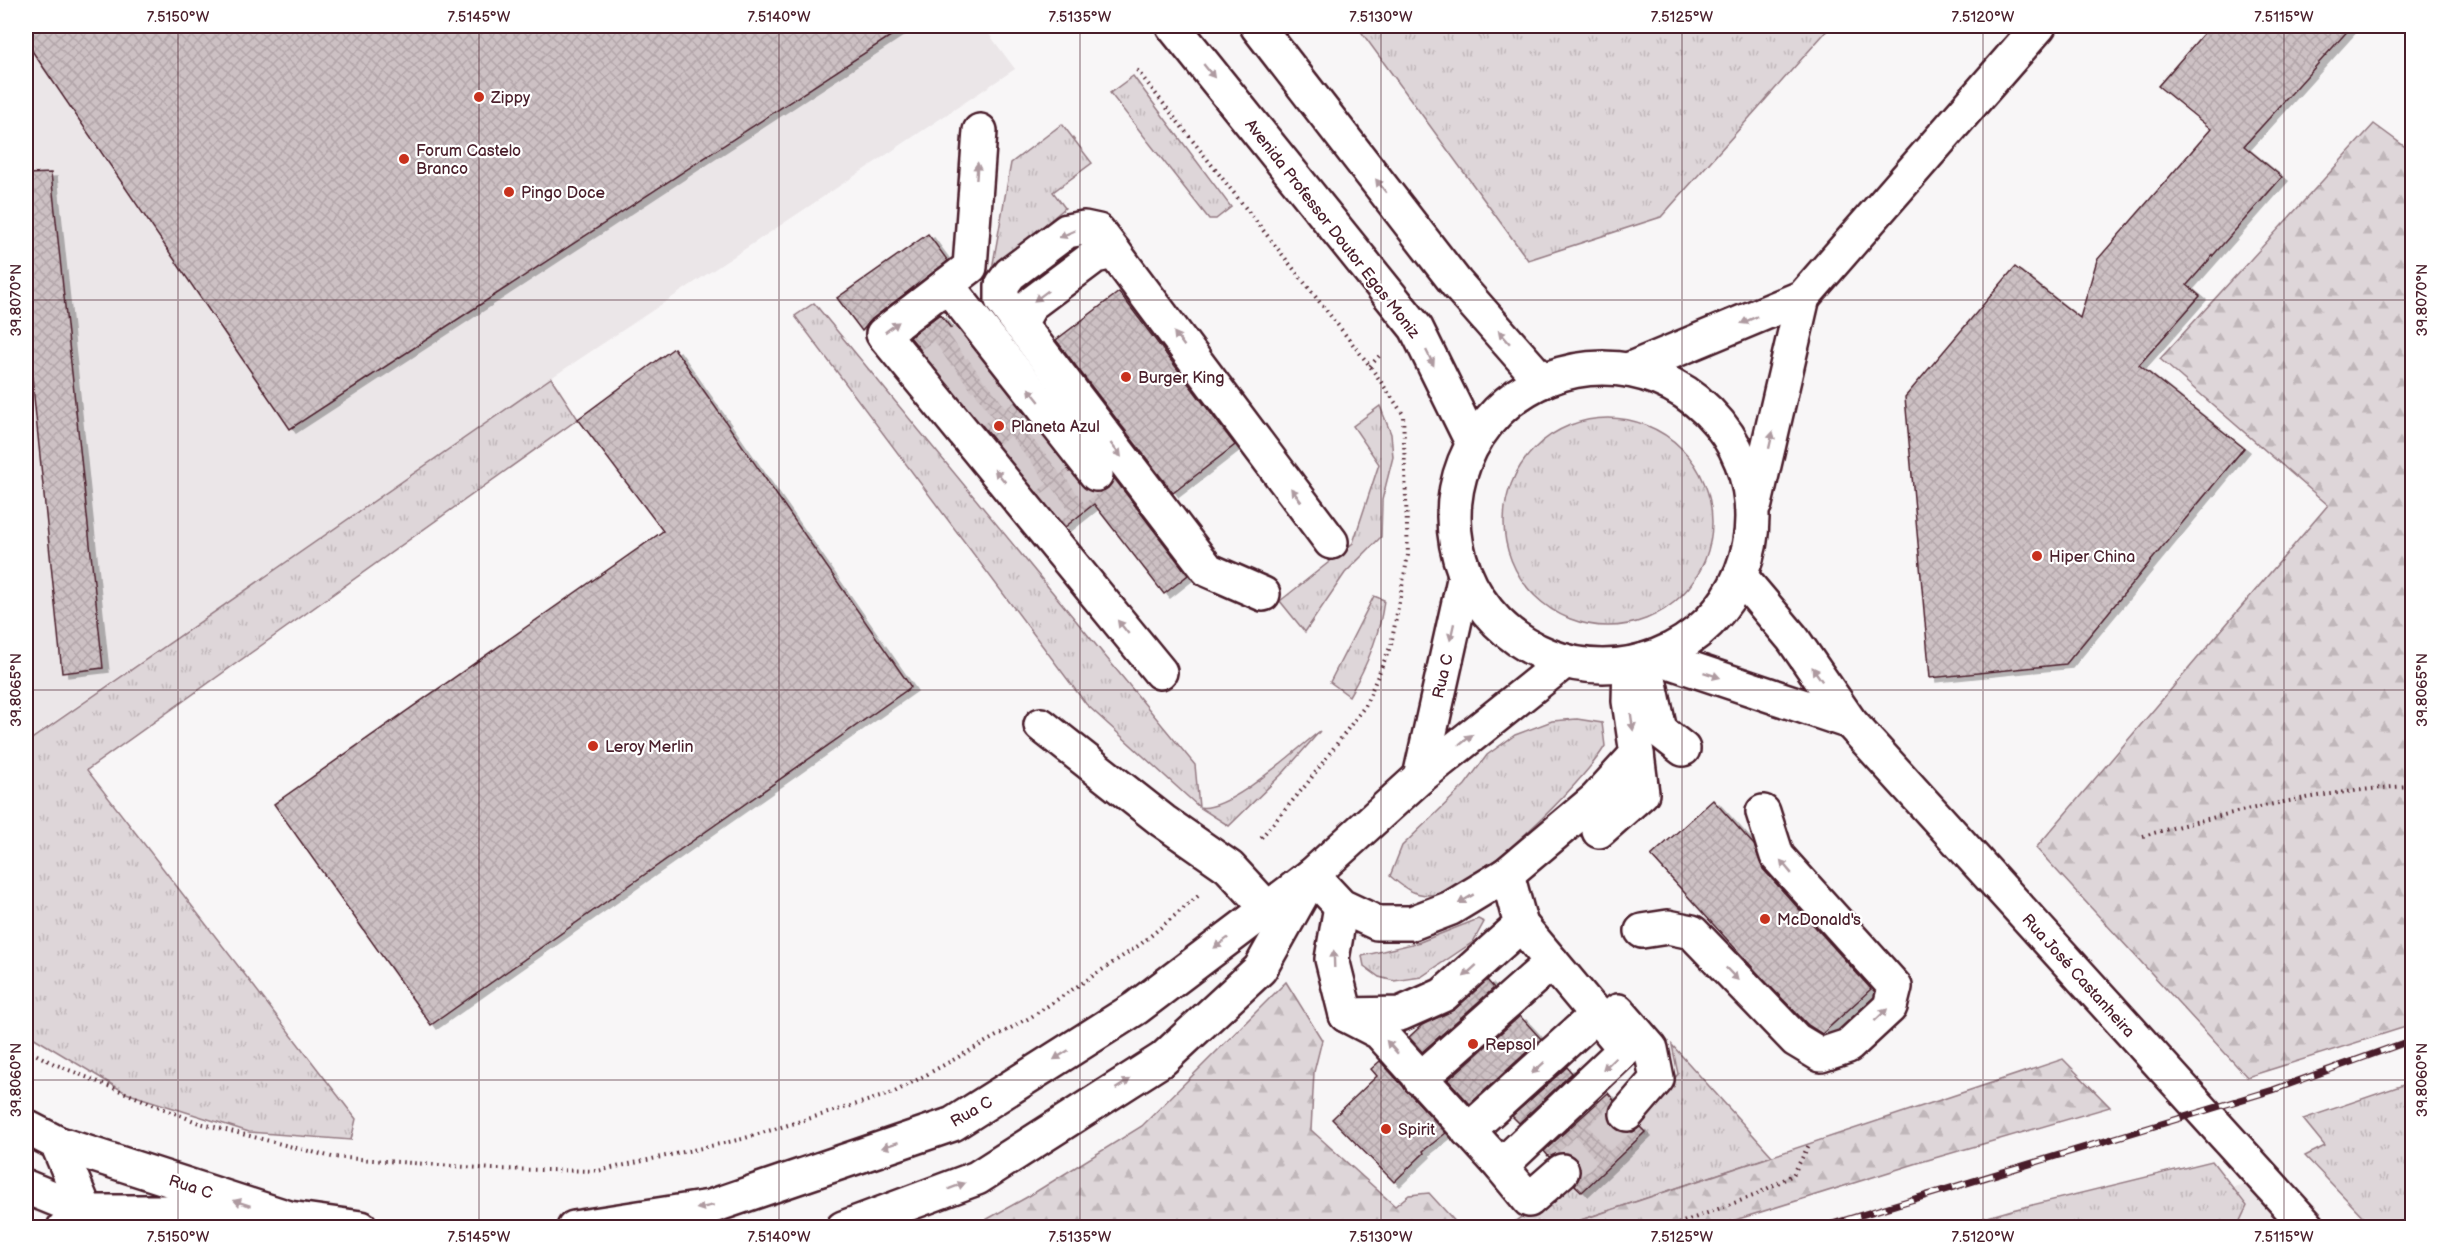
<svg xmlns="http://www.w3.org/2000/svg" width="2438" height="1253" font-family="'Balsamiq Sans',sans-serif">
	<defs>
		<pattern id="grass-tufts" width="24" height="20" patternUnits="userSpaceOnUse" patternTransform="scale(1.5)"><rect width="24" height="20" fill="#ded6d9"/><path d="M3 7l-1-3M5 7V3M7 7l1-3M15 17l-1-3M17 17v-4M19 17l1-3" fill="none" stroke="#c0b7ba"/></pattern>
		<pattern id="forest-firs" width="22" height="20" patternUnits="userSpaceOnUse" patternTransform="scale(1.5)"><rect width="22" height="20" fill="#ded6d9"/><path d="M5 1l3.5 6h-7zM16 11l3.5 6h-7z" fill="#c0b7ba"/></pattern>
		<pattern id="building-cross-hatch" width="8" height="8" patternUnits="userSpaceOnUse" patternTransform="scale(1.5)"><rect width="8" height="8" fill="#cdc1c4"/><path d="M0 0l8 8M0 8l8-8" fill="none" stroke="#b2a5a9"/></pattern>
		<filter id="shadow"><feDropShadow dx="6" dy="4" stdDeviation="0" flood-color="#0004"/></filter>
	</defs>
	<rect width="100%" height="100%" fill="#f8f6f7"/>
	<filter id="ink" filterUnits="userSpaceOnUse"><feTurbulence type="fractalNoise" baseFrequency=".0167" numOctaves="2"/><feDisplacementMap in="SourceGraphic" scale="12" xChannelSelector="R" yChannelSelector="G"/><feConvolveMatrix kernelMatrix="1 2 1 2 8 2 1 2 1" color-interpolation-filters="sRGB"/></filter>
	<g filter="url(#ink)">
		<g fill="#ebe6e8">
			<polygon points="26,26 983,26 1015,69 551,378 26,741"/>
			<polygon points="2250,1182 2291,1228 2103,1228"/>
		</g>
		<g fill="url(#grass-tufts)" stroke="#947a82" stroke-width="1.5">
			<polygon points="1357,26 1831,26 1661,217 1528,260"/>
			<polygon points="1133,76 1231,207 1216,219 1209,219 1110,93"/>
			<polygon points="1062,124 1092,163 1053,192 1065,208 992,269 1011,163"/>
			<path d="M814,303L1195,765L1199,807C1229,813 1295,750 1320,731L1285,771L1229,826L1199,807L1086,704L795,316Z"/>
			<polygon points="551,378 578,419 87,770 356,1119 351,1140 249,1132 126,1093 26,1033 26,743"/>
			<polygon points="1380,406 1391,434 1393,457 1382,500 1381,537 1345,573 1305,632 1280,601 1353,543 1379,464 1353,426"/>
			<circle cx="1608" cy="522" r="104"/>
			<path d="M1374,596L1384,600C1380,634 1366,668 1349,696L1330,682Z"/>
			<path d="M1577,719L1602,723L1605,746C1584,782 1472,895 1430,895C1412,895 1403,887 1390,876L1402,846L1465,785L1487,755L1515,735L1552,721Z"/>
			<polygon points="1478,919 1484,922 1473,942 1421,977 1394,981 1379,977 1364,966 1362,956 1420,942"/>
			<polygon points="1672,1045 1772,1156 1560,1227 1506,1228 1571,1181 1582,1191 1644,1133 1636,1123 1652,1107 1678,1074"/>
			<polygon points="2412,1082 2412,1227 2373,1227 2305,1156 2325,1146 2303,1119"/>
			<polygon points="2212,1161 2247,1206 2237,1227 1953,1227 2012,1210"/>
		</g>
		<g fill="url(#forest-firs)" stroke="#947a82" stroke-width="1.5">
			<polygon points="2374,124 2412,152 2412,1025 2247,1077 2036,848 2328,505 2160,359"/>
			<polygon points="1286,982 1322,1040 1314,1072 1311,1130 1395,1206 1409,1195 1429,1193 1460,1227 973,1227 1029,1196 1142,1126"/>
			<polygon points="2063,1059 2110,1107 1921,1162 1713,1227 1560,1227"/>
		</g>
		<g fill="url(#building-cross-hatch)" stroke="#4a1f2b" stroke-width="1.5" filter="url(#shadow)">
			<polygon points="26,26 906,26 290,429 26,42"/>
			<polygon points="2210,26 2352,26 2244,146 2282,177 2187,285 2200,296 2139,365 2244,448 2066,664 1930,678 1905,397 2015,267 2080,318 2097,260 2211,129 2158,86"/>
			<polygon points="51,173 103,668 62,673 26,318 26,174"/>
			<polygon points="928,234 948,261 872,319 862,331 837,298"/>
			<polygon points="1119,292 1235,445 1173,493 1056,340"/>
			<polygon points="940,314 989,378 994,375 1081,486 1090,492 1099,492 1108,488 1114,478 1188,575 1164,594 1094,504 1065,527 910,337"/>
			<polygon points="674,348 911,687 431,1025 274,804 663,531 578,419"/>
			<polygon points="1713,800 1754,845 1763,869 1871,989 1822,1034 1808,1025 1764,980 1651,856"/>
			<polygon points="1487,980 1494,988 1422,1052 1409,1037 1422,1025 1455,1009"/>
			<polygon points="1520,1016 1541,1039 1470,1104 1448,1080"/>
			<polygon points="1380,1061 1446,1133 1423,1151 1424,1153 1394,1182 1332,1119 1377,1076 1371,1069"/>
			<polygon points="1567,1067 1572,1073 1519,1123 1512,1116"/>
			<polygon points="1608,1093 1614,1100 1609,1111 1610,1121 1614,1128 1624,1132 1633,1132 1640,1127 1645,1132 1582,1192 1575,1185 1580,1176 1580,1168 1576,1158 1567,1153 1559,1153 1549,1157 1544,1151"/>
		</g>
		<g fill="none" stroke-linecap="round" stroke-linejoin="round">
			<g stroke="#d5cbce" stroke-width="33" stroke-dasharray="33 16" stroke-linecap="butt">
				<polyline points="916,373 982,328"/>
				<polyline points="936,398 1000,352"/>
				<polyline points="956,423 1020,378"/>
				<polyline points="994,469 1056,423"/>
				<polyline points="1011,490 1073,445"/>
				<polyline points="1035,519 1096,474"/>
				<polyline points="1562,1171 1627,1114"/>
			</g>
			<defs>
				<g id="minor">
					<polyline points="980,131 970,267 883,334 1160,672"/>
					<polyline points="947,285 1096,474"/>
					<polyline points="1020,324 1002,300 1002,285 1010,274 1067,231 1084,228 1098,231 1114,252"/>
					<polyline points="1740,576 1793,639 1850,722 2309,1228"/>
					<polyline points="1263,594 1208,570 1020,324 1031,304 1095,256 1114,252 1331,542"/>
					<polyline points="1656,657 1850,722"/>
					<polyline points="1645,660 1660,731 1683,749"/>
					<polyline points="1041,725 1163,821 1229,867 1267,908"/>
					<polyline points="1599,831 1642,793 1637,754"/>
					<polyline points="1312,875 1341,906 1377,923 1412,923 1451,908 1507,874 1596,799 1637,754 1629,701 1630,664"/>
					<polyline points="1341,906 1332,959 1346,1015 1400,1014 1443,995 1521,925 1507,874"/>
					<polyline points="1642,931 1668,927 1692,932 1796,1040 1821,1055 1848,1046 1890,1007 1895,987 1777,856 1763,812"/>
					<polyline points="1618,1011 1651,1049 1657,1079 1627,1114"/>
					<polyline points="1346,1015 1379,1032 1501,1166 1529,1200 1562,1171"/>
					<polyline points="1420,1079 1552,962"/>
					<polyline points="1468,1131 1596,1015"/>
					<polyline points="1501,1166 1625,1049 1521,925"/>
				</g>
				<g id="major">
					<polyline points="1173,26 1416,328 1473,444"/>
					<polyline points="1257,26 1456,283 1542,381"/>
					<circle cx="1603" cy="517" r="149"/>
					<polyline points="1628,370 1803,297 2039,26"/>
					<polyline points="1755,504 1803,297"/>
					<polyline points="1420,777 1465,575"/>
					<polyline points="26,1127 57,1143 289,1218 361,1228"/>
					<polyline points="57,1143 86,1212 85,1223"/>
					<polyline points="26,1187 102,1218"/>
					<polyline points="64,1228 86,1212 177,1212 239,1228"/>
					<polyline points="574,1228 710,1207 953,1124 1136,1008 1312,875 1420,777 1565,661"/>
					<polyline points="843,1228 977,1178 1163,1059 1260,969 1307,885"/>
				</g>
			</defs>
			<use href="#minor" stroke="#4a1f2b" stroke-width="38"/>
			<use href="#major" stroke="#4a1f2b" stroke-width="38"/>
			<g stroke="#4a1f2b" stroke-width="4" stroke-dasharray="1.5 4.5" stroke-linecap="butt">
				<polyline points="1137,70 1370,366 1403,414 1408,555 1391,645 1365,706 1306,785 1259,840"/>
				<polyline points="1370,366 1381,354"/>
				<path d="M2143,836C2229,812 2323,790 2412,786"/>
				<polyline points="26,1049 52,1063 199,1123 332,1157 493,1169 598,1171 742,1139 893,1093 1031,1017 1141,944 1198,896"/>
				<polyline points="1667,1228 1753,1196 1793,1175 1810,1143"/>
			</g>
			<use href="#minor" stroke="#fff" stroke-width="33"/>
			<use href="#major" stroke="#fff" stroke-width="33"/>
			<defs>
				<polyline id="rail" points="1819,1228 2273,1090 2412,1040"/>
			</defs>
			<use href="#rail" stroke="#4a1f2b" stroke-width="7"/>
			<use href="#rail" stroke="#fff" stroke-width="4.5" stroke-dasharray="14" stroke-linecap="butt"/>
		</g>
		<defs><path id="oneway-solid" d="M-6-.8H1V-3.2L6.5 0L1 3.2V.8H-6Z" transform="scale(1.5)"/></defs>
		<g fill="#ae9aa0">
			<use href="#oneway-solid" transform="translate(1209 71) rotate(51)"/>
			<use href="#oneway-solid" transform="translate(977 171) rotate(-86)"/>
			<use href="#oneway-solid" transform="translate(1381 186) rotate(-128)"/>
			<use href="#oneway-solid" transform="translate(1067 234) rotate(156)"/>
			<use href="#oneway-solid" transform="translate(1041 296) rotate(143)"/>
			<use href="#oneway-solid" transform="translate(1749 320) rotate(156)"/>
			<use href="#oneway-solid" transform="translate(892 327) rotate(-37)"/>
			<use href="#oneway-solid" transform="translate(1504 337) rotate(-131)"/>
			<use href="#oneway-solid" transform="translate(1179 339) rotate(-127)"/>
			<use href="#oneway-solid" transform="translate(1430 358) rotate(64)"/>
			<use href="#oneway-solid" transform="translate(1034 395) rotate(-129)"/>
			<use href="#oneway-solid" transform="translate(1771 440) rotate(-77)"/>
			<use href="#oneway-solid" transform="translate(1116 450) rotate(52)"/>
			<use href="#oneway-solid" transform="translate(1000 476) rotate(-130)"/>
			<use href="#oneway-solid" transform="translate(1296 495) rotate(-127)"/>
			<use href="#oneway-solid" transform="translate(1123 627) rotate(-129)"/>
			<use href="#oneway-solid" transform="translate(1452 632) rotate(103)"/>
			<use href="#oneway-solid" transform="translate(1817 674) rotate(-125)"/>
			<use href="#oneway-solid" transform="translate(1712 675) rotate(18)"/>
			<use href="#oneway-solid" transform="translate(1632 722) rotate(82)"/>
			<use href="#oneway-solid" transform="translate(1466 740) rotate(-39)"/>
			<use href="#oneway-solid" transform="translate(1786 867) rotate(-130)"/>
			<use href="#oneway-solid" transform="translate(1466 899) rotate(149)"/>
			<use href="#oneway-solid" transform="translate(1221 943) rotate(143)"/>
			<use href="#oneway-solid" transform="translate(1334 959) rotate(-92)"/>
			<use href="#oneway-solid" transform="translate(1470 971) rotate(138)"/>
			<use href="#oneway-solid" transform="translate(1732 974) rotate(46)"/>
			<use href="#oneway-solid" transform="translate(1881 1015) rotate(-43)"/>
			<use href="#oneway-solid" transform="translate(1392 1047) rotate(-131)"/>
			<use href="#oneway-solid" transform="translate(1061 1055) rotate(148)"/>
			<use href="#oneway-solid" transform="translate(1609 1064) rotate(137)"/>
			<use href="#oneway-solid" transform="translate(1538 1068) rotate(138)"/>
			<use href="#oneway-solid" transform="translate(1123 1084) rotate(-33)"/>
			<use href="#oneway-solid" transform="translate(890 1145) rotate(161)"/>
			<use href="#oneway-solid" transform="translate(957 1186) rotate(-20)"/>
			<use href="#oneway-solid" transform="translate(242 1203) rotate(-162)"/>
			<use href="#oneway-solid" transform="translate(705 1207) rotate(168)"/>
		</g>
	</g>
	<path fill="none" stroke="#4a1f2b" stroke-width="1.5" stroke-opacity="0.45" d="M178,26V1228M479,26V1228M779,26V1228M1080,26V1228M1381,26V1228M1682,26V1228M1983,26V1228M2284,26V1228M26,300H2412M26,690H2412M26,1080H2412"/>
	<g fill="#c8321e" stroke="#fff" stroke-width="2">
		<circle cx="479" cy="97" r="6"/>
		<circle cx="404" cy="159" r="6"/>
		<circle cx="509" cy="192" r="6"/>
		<circle cx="1126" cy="377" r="6"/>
		<circle cx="999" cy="426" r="6"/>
		<circle cx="2037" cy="556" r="6"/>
		<circle cx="593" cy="746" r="6"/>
		<circle cx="1765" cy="919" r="6"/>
		<circle cx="1473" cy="1044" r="6"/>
		<circle cx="1386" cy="1129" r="6"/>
	</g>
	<g text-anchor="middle" stroke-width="4.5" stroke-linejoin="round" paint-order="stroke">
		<g font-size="16" fill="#4a1f2b" stroke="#fff" text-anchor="start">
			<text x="491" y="103">Zippy</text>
			<text x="416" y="156">Forum Castelo<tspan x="416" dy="18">Branco</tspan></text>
			<text x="521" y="198">Pingo Doce</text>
			<text x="1138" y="383">Burger King</text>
			<text x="1011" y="432">Planeta Azul</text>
			<text x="2049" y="562">Hiper China</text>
			<text x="605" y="752">Leroy Merlin</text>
			<text x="1777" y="925">McDonald's</text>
			<text x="1485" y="1050">Repsol</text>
			<text x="1398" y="1135">Spirit</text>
		</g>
		<g font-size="16" fill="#4a1f2b" stroke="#fff">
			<text transform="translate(1333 228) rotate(52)" y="6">Avenida Professor Doutor Egas Moniz</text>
			<text transform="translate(1442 676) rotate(-77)" y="6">Rua C</text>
			<text transform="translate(2079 975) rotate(48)" y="6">Rua José Castanheira</text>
			<text transform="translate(971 1111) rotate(-30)" y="6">Rua C</text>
			<text transform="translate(191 1186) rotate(18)" y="6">Rua C</text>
		</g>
	</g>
	<rect width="2438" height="1253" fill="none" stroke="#fff" stroke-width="66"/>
	<rect x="33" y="33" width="2372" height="1187" fill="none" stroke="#4a1f2b" stroke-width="2"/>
	<g font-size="15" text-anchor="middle" fill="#4a1f2b">
		<text x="178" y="22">7.5150°W</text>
		<text x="479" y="22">7.5145°W</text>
		<text x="779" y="22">7.5140°W</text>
		<text x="1080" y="22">7.5135°W</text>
		<text x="1381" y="22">7.5130°W</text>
		<text x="1682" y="22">7.5125°W</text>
		<text x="1983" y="22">7.5120°W</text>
		<text x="2284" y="22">7.5115°W</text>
		<text transform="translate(16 300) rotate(-90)" y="5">39.8070°N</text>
		<text transform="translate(2422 300) rotate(-90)" y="5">39.8070°N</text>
		<text transform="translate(16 690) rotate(-90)" y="5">39.8065°N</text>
		<text transform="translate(2422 690) rotate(-90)" y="5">39.8065°N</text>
		<text transform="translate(16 1080) rotate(-90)" y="5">39.8060°N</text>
		<text transform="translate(2422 1080) rotate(-90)" y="5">39.8060°N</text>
		<text x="178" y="1242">7.5150°W</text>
		<text x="479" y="1242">7.5145°W</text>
		<text x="779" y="1242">7.5140°W</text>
		<text x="1080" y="1242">7.5135°W</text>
		<text x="1381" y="1242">7.5130°W</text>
		<text x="1682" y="1242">7.5125°W</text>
		<text x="1983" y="1242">7.5120°W</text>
		<text x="2284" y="1242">7.5115°W</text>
	</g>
</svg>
